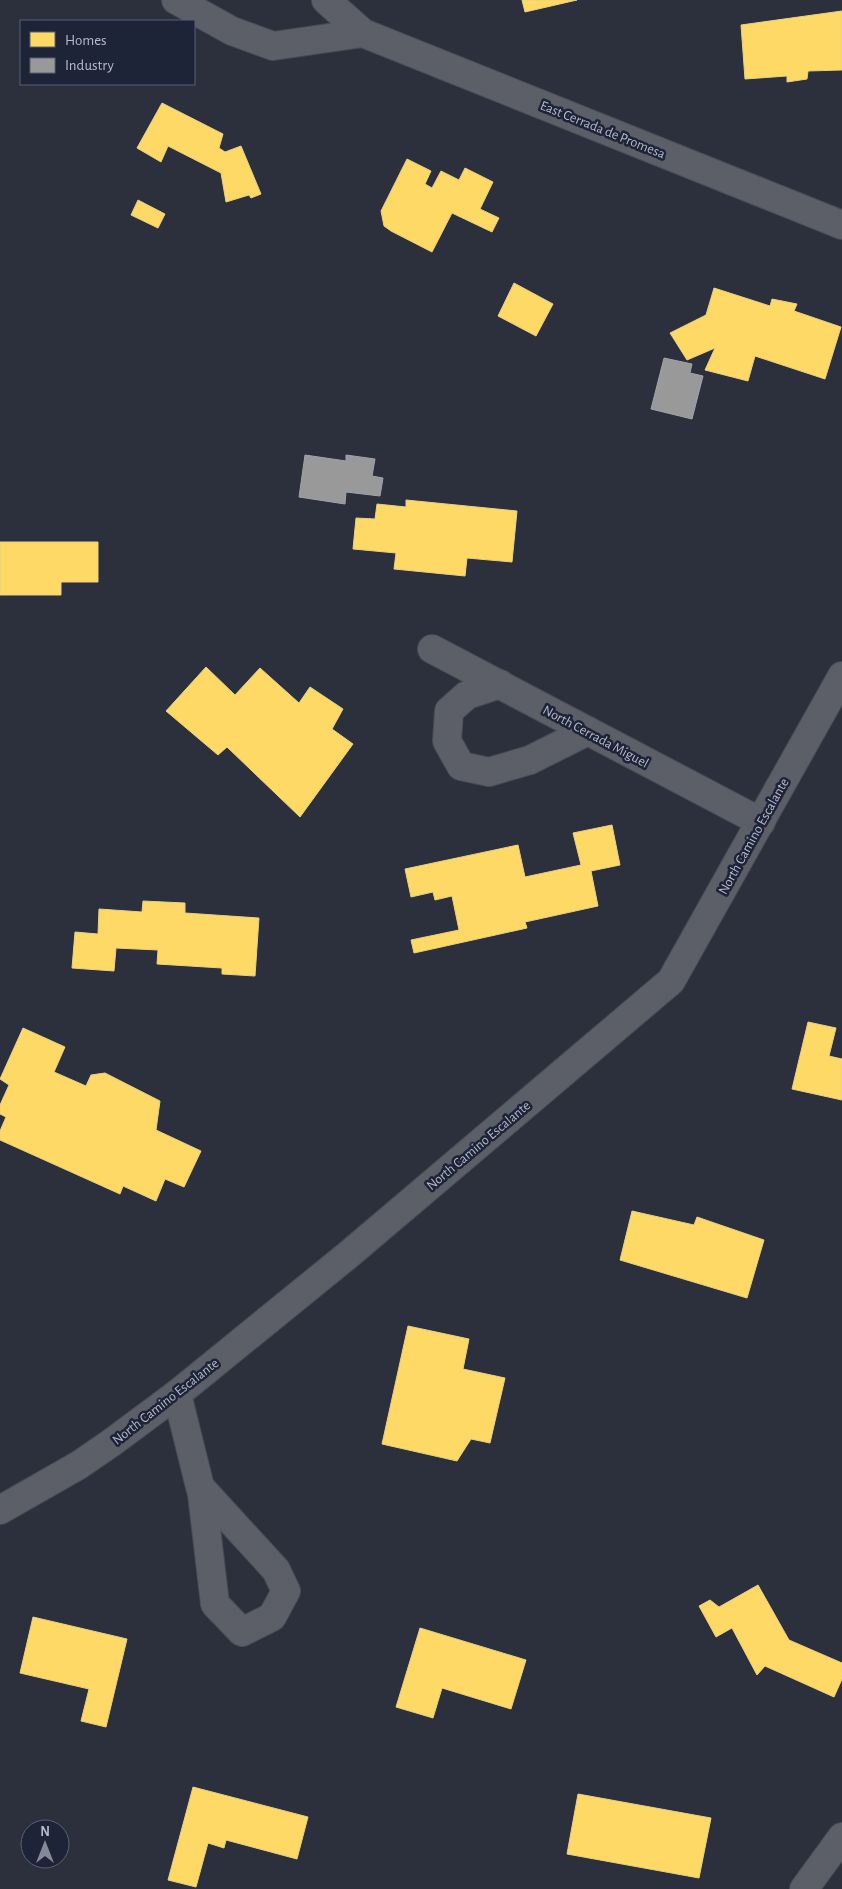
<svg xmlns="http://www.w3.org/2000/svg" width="842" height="1889" font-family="'Alegreya Sans',sans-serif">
	<rect width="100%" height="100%" fill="#2b303c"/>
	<g fill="#ffd966" stroke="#e9d084">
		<polygon points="522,0 577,0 525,12"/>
		<polygon points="842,11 842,70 808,71 807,79 787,82 787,76 745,79 741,25"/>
		<polygon points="162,103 223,134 219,148 225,152 241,146 261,194 251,198 249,195 226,202 221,173 168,146 161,162 137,148"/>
		<polygon points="407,159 431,171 425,184 432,188 441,171 459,180 465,168 493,182 480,209 499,218 492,232 452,213 432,252 391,231 384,226 381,211"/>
		<polygon points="138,200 165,214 158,228 131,215"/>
		<polygon points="514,283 553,304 536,336 498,316"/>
		<polygon points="714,288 770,306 772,299 797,304 794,311 841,327 825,379 755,356 748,381 705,370 715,348 687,360 670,333 706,315"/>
		<polygon points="406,500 517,511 512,562 467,558 465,576 394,569 396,553 353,549 356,518 375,519 377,504 406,507"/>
		<polygon points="0,542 98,542 98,582 61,582 61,595 0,595"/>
		<polygon points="206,667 235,695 260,668 299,703 310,687 343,709 332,729 353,744 300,817 227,747 218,755 166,711"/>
		<polygon points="612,825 620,865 591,871 598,906 525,922 527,928 414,953 411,940 459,930 452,896 435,900 433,892 411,897 405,869 518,845 525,877 581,865 573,833"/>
		<polygon points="143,901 185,903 185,913 259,918 255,976 222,974 222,968 157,964 158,950 116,948 114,971 72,968 75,932 98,934 99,909 142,912"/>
		<polygon points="808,1022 836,1028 829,1056 842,1059 842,1100 792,1089"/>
		<polygon points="23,1028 65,1047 54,1072 86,1086 91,1075 105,1073 160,1101 156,1130 201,1151 184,1187 165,1179 156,1201 123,1186 120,1194 0,1140 0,1131 6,1117 0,1114 0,1105 9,1085 0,1079"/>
		<polygon points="632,1211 694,1225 697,1217 764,1240 747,1298 620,1260"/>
		<polygon points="408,1326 469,1339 463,1369 505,1378 490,1443 471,1439 457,1461 382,1444"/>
		<polygon points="758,1585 789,1640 842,1663 842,1679 834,1697 765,1666 757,1675 732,1628 716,1637 699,1606 710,1600 719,1607"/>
		<polygon points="33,1617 127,1639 106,1727 81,1721 89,1689 20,1673"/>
		<polygon points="420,1628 526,1660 511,1709 442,1688 433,1718 396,1707"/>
		<polygon points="193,1787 308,1817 297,1859 226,1840 224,1848 208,1843 196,1887 168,1880"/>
		<polygon points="578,1794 711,1818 699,1878 567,1854"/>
	</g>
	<g fill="#999" stroke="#a2a3a8">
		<polygon points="664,358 692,364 690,373 703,376 692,419 651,409"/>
		<polygon points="305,455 346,461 346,455 375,459 372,476 383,478 380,496 346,492 345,504 299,497"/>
	</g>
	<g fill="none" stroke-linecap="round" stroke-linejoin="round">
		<defs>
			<g id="minor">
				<polyline points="176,0 232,31 273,46 363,33"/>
				<polyline points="326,0 363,33 842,225"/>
				<polyline points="432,649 761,822"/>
				<polyline points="500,684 467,695 449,711 447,741 461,766 489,772 530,760 588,731"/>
				<polyline points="177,1394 200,1487 202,1494 215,1604 242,1632 272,1617 286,1591 276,1570 200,1487"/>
				<polyline points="0,1510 79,1465 111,1443 177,1394 348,1255 671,981 842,676"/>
				<polyline points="804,1889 842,1837"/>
			</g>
		</defs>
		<use href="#minor" stroke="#474b54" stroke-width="30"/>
		<use href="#minor" stroke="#5c5e68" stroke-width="28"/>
	</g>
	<g text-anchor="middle" stroke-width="5" stroke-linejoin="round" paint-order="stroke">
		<g font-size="14" fill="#b6bacb" stroke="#1e2437">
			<text transform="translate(603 129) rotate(22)" y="5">East Cerrada de Promesa</text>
			<text transform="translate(596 736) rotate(28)" y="5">North Cerrada Miguel</text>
			<text transform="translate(753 836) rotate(-61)" y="5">North Camino Escalante</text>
			<text transform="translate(478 1145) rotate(-40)" y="5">North Camino Escalante</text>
			<text transform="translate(165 1401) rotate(-38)" y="5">North Camino Escalante</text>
		</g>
	</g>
	<rect x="20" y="20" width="175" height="65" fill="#1e2437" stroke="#5b6072"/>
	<rect x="30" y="32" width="25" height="15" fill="#ffd966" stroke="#5b6072"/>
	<text x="65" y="45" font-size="15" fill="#b6bacb">Homes</text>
	<rect x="30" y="58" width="25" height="15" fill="#999999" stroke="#5b6072"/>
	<text x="65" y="70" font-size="15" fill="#b6bacb">Industry</text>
	<g transform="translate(45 1844)"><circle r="24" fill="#1e2437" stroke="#5b6072"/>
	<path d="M0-4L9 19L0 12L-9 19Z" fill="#858a99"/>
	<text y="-8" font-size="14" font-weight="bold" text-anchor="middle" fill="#b6bacb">N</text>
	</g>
</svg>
